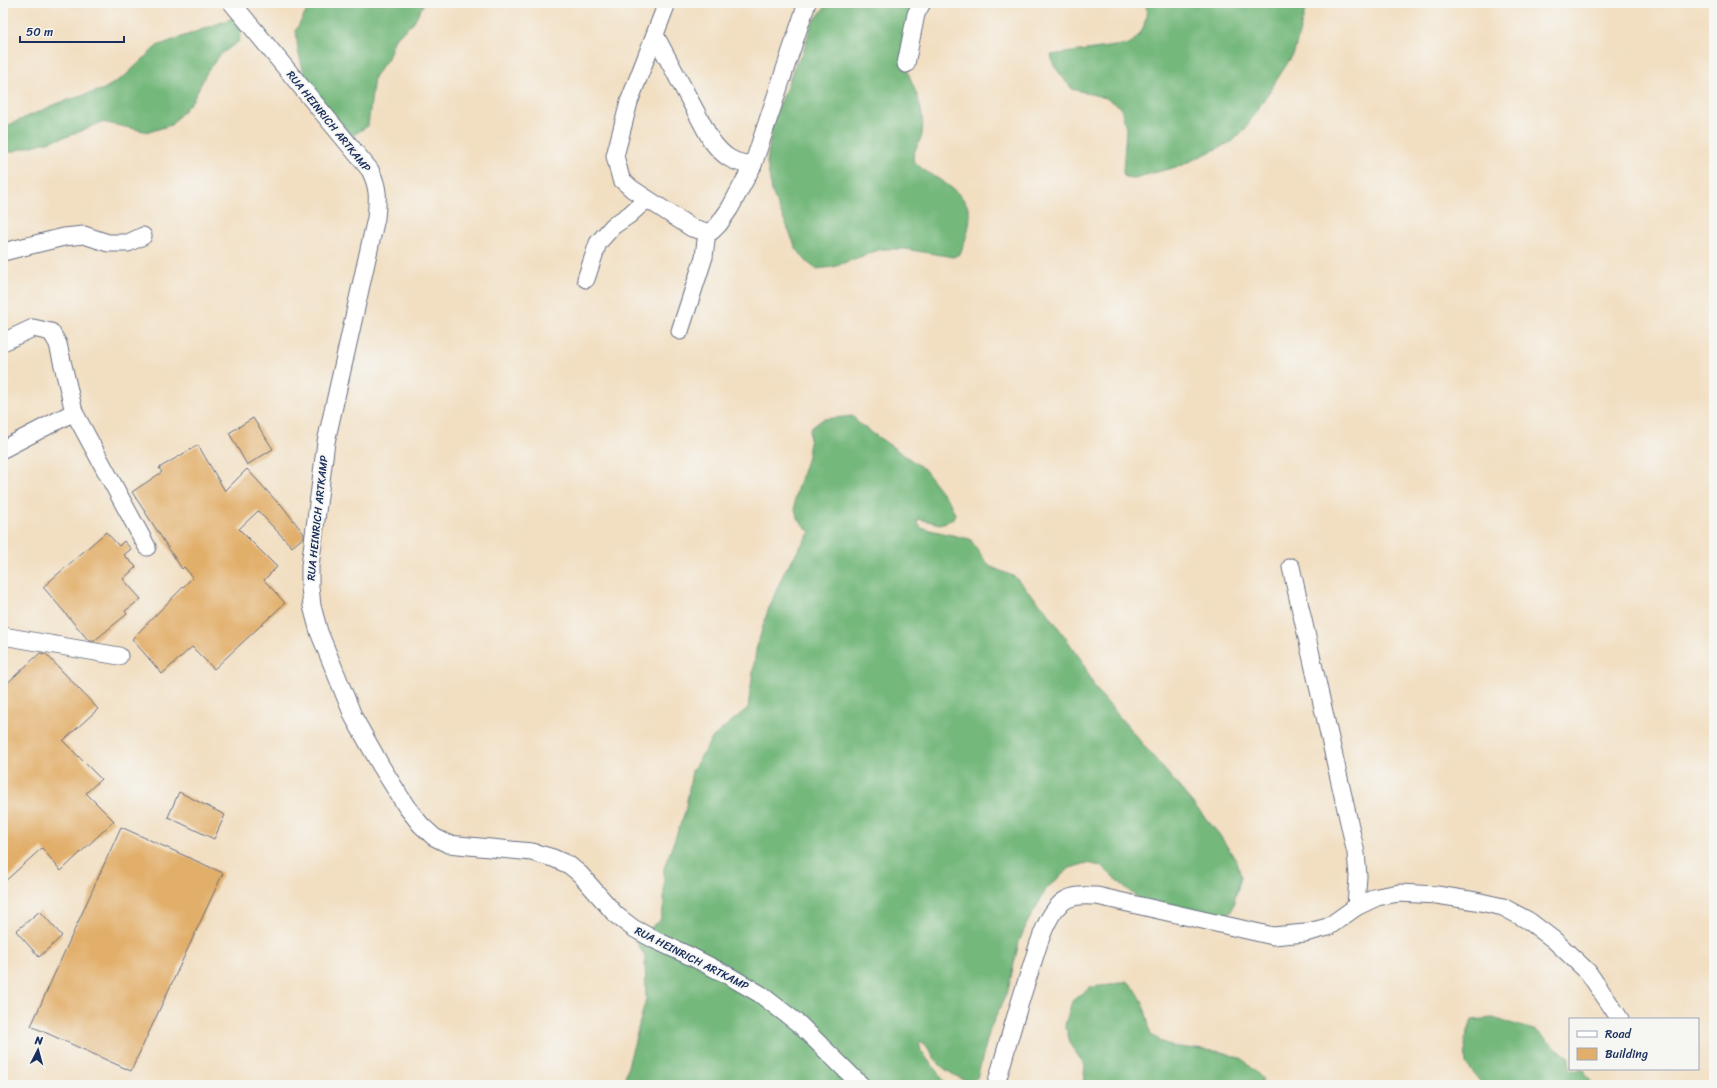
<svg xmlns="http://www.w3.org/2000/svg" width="1717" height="1088" font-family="Sriracha,sans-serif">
	<rect width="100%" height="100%" fill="#f6f6f2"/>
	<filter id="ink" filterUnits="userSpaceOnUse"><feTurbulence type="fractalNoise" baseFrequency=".025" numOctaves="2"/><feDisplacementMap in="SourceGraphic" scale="8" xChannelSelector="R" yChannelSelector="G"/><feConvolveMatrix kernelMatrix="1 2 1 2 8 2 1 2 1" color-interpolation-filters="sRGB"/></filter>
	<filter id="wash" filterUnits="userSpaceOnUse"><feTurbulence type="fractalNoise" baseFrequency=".012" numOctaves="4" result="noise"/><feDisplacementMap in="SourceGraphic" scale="16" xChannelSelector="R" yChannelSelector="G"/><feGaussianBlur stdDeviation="0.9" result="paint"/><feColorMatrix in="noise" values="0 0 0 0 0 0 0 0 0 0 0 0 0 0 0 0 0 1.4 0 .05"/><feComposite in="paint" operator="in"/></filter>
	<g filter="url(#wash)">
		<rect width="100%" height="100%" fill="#f2dfc2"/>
		<g fill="#75b87b" stroke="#48746c">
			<polygon points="311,3 424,3 413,23 395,38 388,58 374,77 368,126 350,137 313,94 304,73 298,51 296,30"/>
			<path d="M828,3H922L902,58C911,82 926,108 922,134C920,143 913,150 913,160C920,168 928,173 937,178C975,202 976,213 960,254L953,257L905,249H881L833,267L816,269L807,262L796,248L772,192L767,163L772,126L796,62L803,53L811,25Z"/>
			<path d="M1146,3H1307L1294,53L1245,129L1233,141L1180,166L1134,178L1125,177L1123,172L1126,129L1121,107L1106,98L1072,89L1054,66L1051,55L1129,44C1143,35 1148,20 1146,3Z"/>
			<polygon points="236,17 241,29 239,41 220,55 207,72 193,100 171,125 149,132 102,122 69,136 3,154 3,130 11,124 56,104 104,89 125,76 157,46"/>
			<path d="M853,416L858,423L924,469L950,503L955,514L952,520L940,524L919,519L917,522L921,528L970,539L989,566L1015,577L1046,610L1082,661L1095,688L1219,834L1237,862L1241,877L1231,912L1219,920L1150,909L1101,866L1087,863L1070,868L1047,888L1027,923L1019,942L1008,990L990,1029L977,1078L970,1082C959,1078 949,1073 940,1065C932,1058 930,1045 919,1042L921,1051L947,1085H623L646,999L645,956L626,926L649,929L660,921L664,905V868L685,812L692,771L713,737L748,708L756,650L767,613L784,572L810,532C783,509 798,490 806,463C810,453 809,440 810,429L823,419Z"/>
			<path d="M1127,981C1144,994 1146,1015 1151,1035L1170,1046L1223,1052L1243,1059L1262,1078V1085H1083L1085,1065L1071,1046L1065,1025L1072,1001L1090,987L1111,985Z"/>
			<polygon points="1493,1018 1537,1031 1559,1051 1570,1057 1570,1069 1583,1069 1593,1085 1483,1085 1466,1064 1465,1040 1472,1020"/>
		</g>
		<g id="blocks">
			<g fill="#e2af6b">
				<polygon points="253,418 273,449 247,465 229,433"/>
				<polygon points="198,445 225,491 247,469 279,504 280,503 304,534 304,537 292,547 258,511 239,529 277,567 264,580 285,603 214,669 192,647 162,674 132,639 193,577 184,567 182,569 132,492 162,472 159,468"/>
				<polygon points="106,532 119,546 124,541 131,549 124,555 136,567 123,579 141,599 125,611 127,614 94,641 89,641 43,587"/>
				<polygon points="40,653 46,654 98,709 63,741 101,779 86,793 114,821 61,871 42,848 3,883 3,687"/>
				<polygon points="179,792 225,815 214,839 168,817"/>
				<polygon points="121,827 223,873 131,1071 31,1026"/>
				<polygon points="40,911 62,936 39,957 16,931"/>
			</g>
		</g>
	</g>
	<g filter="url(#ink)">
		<use href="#blocks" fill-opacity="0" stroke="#666d81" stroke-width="1"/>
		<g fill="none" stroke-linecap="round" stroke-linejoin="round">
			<defs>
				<g id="minor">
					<path d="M232,3L370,170C379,188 378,198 376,218L326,442L310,566V587L312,606L319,632L354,718L381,766L406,806L421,825L434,837L448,844L532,852L553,858L569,865L580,874L616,915L633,928L655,940L692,957L729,976L760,994L799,1024L861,1085"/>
					<polyline points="667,3 629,102 615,156 621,179 632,189 692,228 707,232 712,231 719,224 730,208 753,165 807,3"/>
					<path d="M655,35L711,140C723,156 732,163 753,165"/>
					<polyline points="906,64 916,14 922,3"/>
					<polyline points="3,252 64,237 84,235 108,243 128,243 143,236"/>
					<polyline points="586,279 598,243 613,226 629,215 647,199"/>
					<polyline points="680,331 704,257 707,232"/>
					<polyline points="3,342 33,328 51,332 58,344 74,412 147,547"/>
					<polyline points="3,449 74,412"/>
					<polyline points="1291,567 1356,853 1358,876 1356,907"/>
					<polyline points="3,636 119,656"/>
					<path d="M996,1085C1007,1046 1018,1006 1031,968C1037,949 1045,918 1060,904C1071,894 1083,896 1097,896L1273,936L1305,933L1328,927L1356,907L1377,897L1399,893L1437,895L1476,901L1503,907L1529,921L1554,940L1588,972L1620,1019"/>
				</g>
			</defs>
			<use href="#minor" stroke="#666d81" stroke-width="19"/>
			<use href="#minor" stroke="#fff" stroke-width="17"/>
		</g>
	</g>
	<g text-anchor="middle" stroke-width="4" stroke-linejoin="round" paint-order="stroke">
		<g font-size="11" fill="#1b2f5e" stroke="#f6f6f2">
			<text transform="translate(329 121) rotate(51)" y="4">RUA HEINRICH ARTKAMP</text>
			<text transform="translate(317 518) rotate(-84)" y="4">RUA HEINRICH ARTKAMP</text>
			<text transform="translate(692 958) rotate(27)" y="4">RUA HEINRICH ARTKAMP</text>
		</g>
	</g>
	<rect width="1717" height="1088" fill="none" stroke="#f6f6f2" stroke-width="16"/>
	<rect x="1569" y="1018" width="130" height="52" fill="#f6f6f2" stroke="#9ea6b7"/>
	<rect x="1577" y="1031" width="20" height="6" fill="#ffffff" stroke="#9ea6b7"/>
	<text x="1605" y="1038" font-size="12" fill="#1b2f5e">Road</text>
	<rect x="1577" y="1048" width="20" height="12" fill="#e2af6b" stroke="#9ea6b7"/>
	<text x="1605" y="1058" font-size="12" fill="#1b2f5e">Building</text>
	<g transform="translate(38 1050) rotate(6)" stroke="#f6f6f2" stroke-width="3" paint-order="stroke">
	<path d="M0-3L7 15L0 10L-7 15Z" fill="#1b2f5e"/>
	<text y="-6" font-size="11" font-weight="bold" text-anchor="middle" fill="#1b2f5e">N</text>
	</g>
	<path d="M20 36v6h104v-6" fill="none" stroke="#1b2f5e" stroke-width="2"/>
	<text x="26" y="36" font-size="12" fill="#1b2f5e" stroke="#f6f6f2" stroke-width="3" paint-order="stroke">50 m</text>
</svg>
